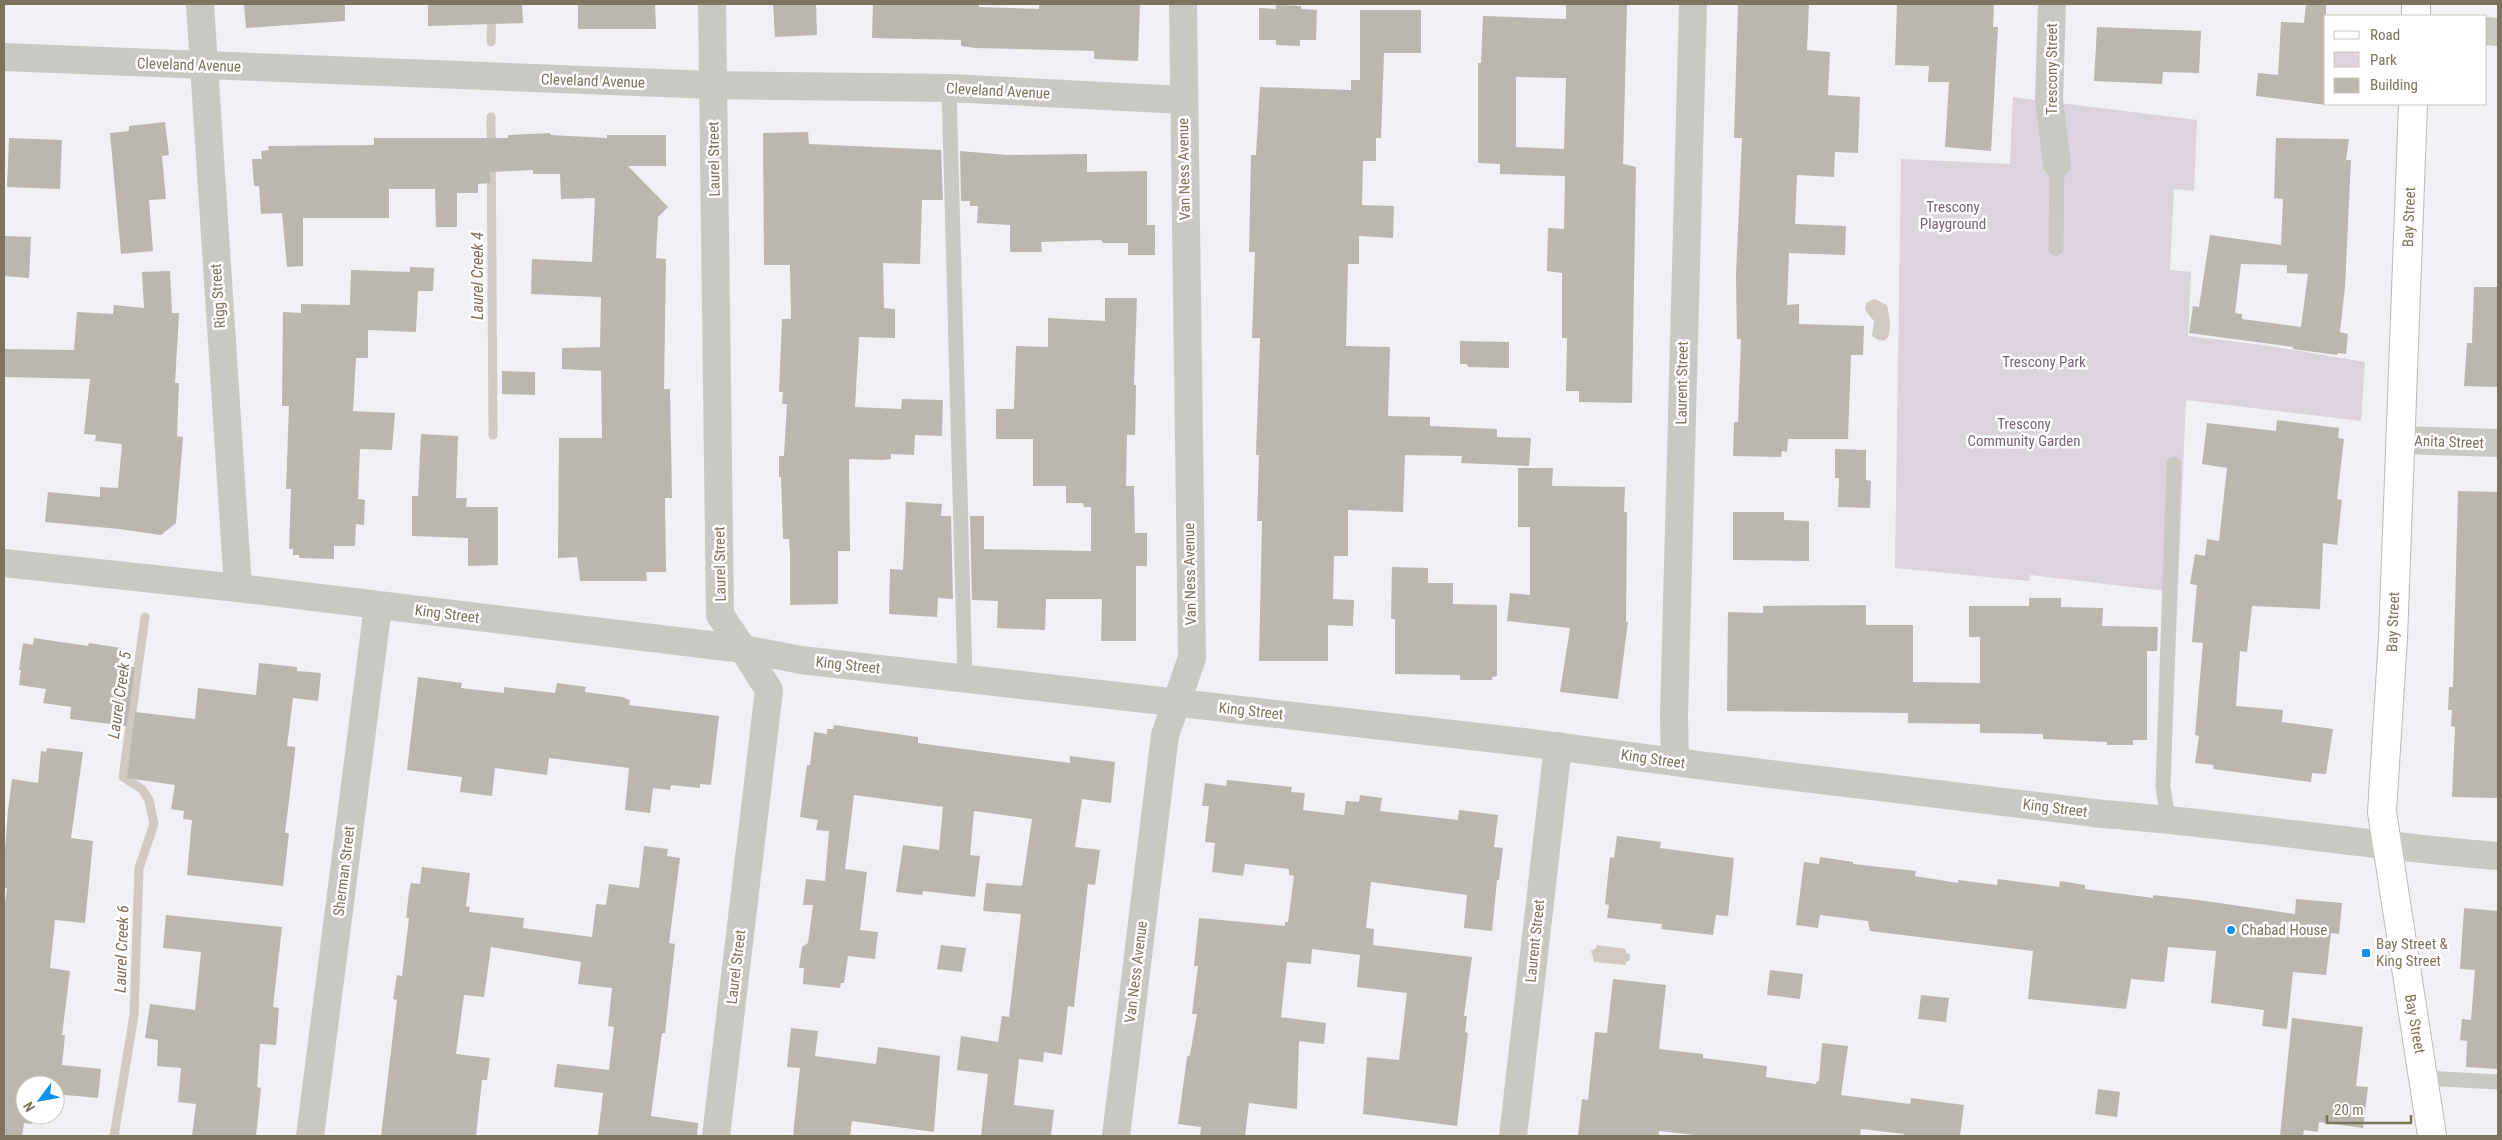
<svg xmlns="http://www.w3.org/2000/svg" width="2502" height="1140" font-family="'Roboto Condensed',sans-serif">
	<rect width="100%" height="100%" fill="#f1f0f5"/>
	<polygon fill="#ddd3df" points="2013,97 2197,120 2194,191 2174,189 2170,270 2191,272 2188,336 2263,345 2365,362 2361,421 2186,400 2170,778 2165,591 2030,575 2029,581 1895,568 1901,159 2010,164"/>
	<g fill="#d1cac2">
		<path d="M1874,299L1887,305C1890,317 1896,353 1872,336L1874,321L1865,310L1866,303Z"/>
		<polygon points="1597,945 1626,949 1626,953 1630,954 1630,960 1626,962 1626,965 1594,962 1591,951 1596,948"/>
	</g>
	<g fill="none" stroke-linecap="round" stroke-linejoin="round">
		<g stroke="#d1cac2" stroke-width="9">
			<polyline points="491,42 492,4"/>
			<polyline points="491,117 493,435"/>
			<polyline points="114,1136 134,1015 139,868 154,824 149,800 142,789 123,777 145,617"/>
		</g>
	</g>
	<g fill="#bbb7af" fill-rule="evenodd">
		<polygon points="244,4 345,4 345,21 246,28"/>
		<polygon points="428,4 522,4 523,23 428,26"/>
		<polygon points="578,4 655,4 656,29 578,29"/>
		<polygon points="773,4 816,4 817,35 775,37"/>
		<polygon points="873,4 979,4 979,7 1039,9 1039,4 1140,4 1138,61 1094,59 1094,51 975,48 961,46 961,40 872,38"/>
		<path d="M1566,4H1627L1623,164L1636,167L1632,403L1579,402V391H1566L1567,338H1562V273L1547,271L1548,228L1564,229L1565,176L1500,174V164L1478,163V63H1481L1483,16L1566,19ZM1516,77L1566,78L1564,149L1516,147Z"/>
		<polygon points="1738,4 1809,4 1807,50 1830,52 1828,95 1860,97 1858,153 1835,152 1834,177 1797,175 1795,224 1846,226 1845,255 1789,253 1787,305 1799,304 1799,324 1864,326 1863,355 1851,355 1848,439 1788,439 1787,452 1782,451 1781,457 1733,456 1734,422 1738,422 1741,339 1737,339 1736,276 1742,138 1734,138"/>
		<polygon points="1897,4 1994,4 1993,27 1998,27 1991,151 1945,147 1949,82 1928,82 1929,66 1895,65"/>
		<polygon points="2306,4 2326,4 2326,105 2256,96 2258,73 2278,75 2281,22 2304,23"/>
		<polygon points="1276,5 1301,6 1301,9 1317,10 1316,40 1300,40 1300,46 1276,45 1276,40 1259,40 1259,8 1276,9"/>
		<polygon points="1360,10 1421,10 1421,53 1384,53 1381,138 1376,138 1376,161 1363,161 1362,205 1394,206 1393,238 1359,236 1359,264 1348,264 1346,346 1390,347 1388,416 1430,417 1430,426 1497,429 1497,437 1531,438 1529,466 1461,463 1462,456 1405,455 1403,512 1348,510 1348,556 1334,556 1333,599 1354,600 1353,626 1328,625 1328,661 1259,661 1262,521 1257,521 1259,455 1256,455 1260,338 1252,338 1255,252 1249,252 1251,155 1256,155 1260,87 1351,90 1351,80 1360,80"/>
		<polygon points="2097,27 2201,31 2199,73 2163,72 2162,84 2094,81"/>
		<polygon points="165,122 169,155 162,156 166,199 149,200 153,251 121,254 110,133 129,131 129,126"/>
		<polygon points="808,132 809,144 941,150 943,200 922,200 920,264 883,263 884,308 895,309 895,338 859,337 855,407 901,409 902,399 943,400 942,436 915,435 914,455 891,454 891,459 882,460 849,459 850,551 838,551 838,604 790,605 790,552 789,539 783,539 781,477 779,477 779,456 784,456 787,404 782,404 783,392 779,392 782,319 791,319 790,265 764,265 763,133"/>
		<polygon points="550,133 551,135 607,138 607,135 666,135 666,166 628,166 668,207 658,217 656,258 666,259 664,389 670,389 672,498 665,498 666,572 646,572 647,581 580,581 577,557 558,558 559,438 602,438 601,371 562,369 562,348 600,347 601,297 531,294 532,259 592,262 595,198 561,199 560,174 533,174 533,170 490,172 490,183 478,184 478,193 457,193 457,227 436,227 435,189 389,189 389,218 303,218 303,266 287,267 282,213 261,214 259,186 254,186 252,159 262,159 261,151 269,150 268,146 374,145 374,138 508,138 508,135"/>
		<polygon points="9,138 62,140 60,189 7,187"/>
		<path d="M2276,138L2349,139L2346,160H2351L2345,287L2340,332L2348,334L2346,354L2338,353L2337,355L2293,349V347L2189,333L2193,306L2199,307L2210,235L2281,245L2283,199L2274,198ZM2241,264L2287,265V273L2308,274L2301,327L2242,319V314L2235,313Z"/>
		<polygon points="960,151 1007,155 1087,154 1087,172 1147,171 1147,225 1155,225 1155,255 1128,255 1128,243 1103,243 1101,240 1041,242 1042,252 1010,252 1010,225 977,223 978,206 970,206 970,201 961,201"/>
		<polygon points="4,236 31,237 29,278 4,276"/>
		<polygon points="410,267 434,268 433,291 418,291 416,332 368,330 368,358 356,358 353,411 395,413 392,450 360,449 358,499 365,500 364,525 356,524 355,546 334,546 334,559 299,558 299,555 293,555 293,549 289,549 291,489 286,489 289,406 282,406 283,312 301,313 301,304 350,305 351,270 410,272"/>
		<polygon points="170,271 172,313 179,313 175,383 179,383 177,436 183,437 176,523 161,535 119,529 45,522 48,492 100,497 100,487 118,488 122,444 95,441 96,435 84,434 90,379 4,377 4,349 74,350 77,312 113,314 114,305 144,308 142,272"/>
		<polygon points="2474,287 2498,287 2498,387 2464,386 2467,343 2472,343"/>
		<polygon points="1105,298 1137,298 1134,385 1136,385 1135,435 1127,435 1126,486 1134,486 1135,533 1147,533 1147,566 1136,566 1136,641 1101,641 1102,599 1046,599 1045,630 997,628 998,601 972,600 970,516 984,516 984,549 1091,551 1091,507 1084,507 1083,503 1066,503 1066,486 1033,486 1033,439 996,439 996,409 1014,409 1016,346 1048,347 1048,318 1105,321"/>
		<polygon points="1460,341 1509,342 1509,368 1468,367 1467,364 1460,364"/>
		<polygon points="502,371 535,372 535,395 502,394"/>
		<polygon points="2277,420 2339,428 2338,438 2344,439 2337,499 2342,500 2337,545 2323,543 2320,609 2252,606 2247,652 2240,651 2236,706 2283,710 2282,722 2333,729 2326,774 2312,773 2311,782 2213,769 2214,765 2195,763 2199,736 2195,735 2203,643 2192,642 2197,585 2190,584 2195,554 2205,556 2207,539 2219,541 2227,468 2202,464 2207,423 2276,431"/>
		<polygon points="421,434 458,436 456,498 467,498 466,507 498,507 498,565 468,566 468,538 412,536 412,496 418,496"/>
		<polygon points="1835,449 1866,450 1866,480 1871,481 1870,508 1838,507 1839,478 1835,478"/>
		<polygon points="1518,468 1553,468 1552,486 1625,487 1624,512 1627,512 1626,622 1628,622 1618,699 1560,692 1570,628 1507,621 1510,593 1530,595 1530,527 1518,527"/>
		<polygon points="2458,491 2498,492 2498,798 2452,797 2455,727 2451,726 2452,710 2448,710 2449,687 2453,687"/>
		<polygon points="906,502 942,504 941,516 951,516 953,599 938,598 937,617 889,614 890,569 903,570"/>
		<polygon points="1733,512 1784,512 1784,520 1809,521 1809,561 1733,560"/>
		<polygon points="1392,567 1428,568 1428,583 1453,583 1453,604 1497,605 1497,676 1492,677 1492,680 1460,680 1460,675 1395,674 1395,619 1391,619"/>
		<polygon points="2029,598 2061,598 2061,607 2103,608 2102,626 2158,627 2157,651 2147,651 2147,740 2133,740 2133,745 2107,745 2107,742 2043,739 2043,734 1980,733 1980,724 1908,723 1908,713 1727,711 1728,612 1763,613 1763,606 1866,605 1866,625 1913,625 1913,682 1980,683 1980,637 1969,637 1969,606 2029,606"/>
		<polygon points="34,638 88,646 89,643 121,648 119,665 135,667 127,726 70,719 71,707 43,703 46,689 19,685 21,670 19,670 23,643 33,645"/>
		<polygon points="259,663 297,667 297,671 321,673 318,701 293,698 287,746 295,747 295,752 285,833 289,833 283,886 187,875 192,820 183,819 184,811 171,809 175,785 127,778 135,712 195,719 198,688 256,695"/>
		<polygon points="418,677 462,683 461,688 504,693 504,687 555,693 557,683 586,687 585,692 622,697 630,700 629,705 719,716 711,785 700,784 700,788 671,785 670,790 653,788 650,813 625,810 629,768 549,758 547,775 495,768 492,796 460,792 462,777 407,770"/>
		<polygon points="834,725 918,737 918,743 1016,756 1070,763 1070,756 1115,762 1111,803 1082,799 1075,847 1100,850 1095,885 1088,884 1074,1007 1068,1006 1062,1055 1044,1052 1043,1062 1019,1059 1014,1105 1054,1110 1051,1136 981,1136 988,1074 957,1070 961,1036 998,1042 1002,1016 1009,1017 1021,914 983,911 986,883 1022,886 1032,819 974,811 970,855 980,856 975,897 923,891 922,895 896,892 903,845 939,850 943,807 854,795 845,869 867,872 860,930 878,932 875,959 848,956 844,983 841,983 840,988 803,984 804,968 799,968 802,947 808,943 813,905 803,905 806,879 825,881 829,831 816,830 818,820 800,817 807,765 810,765 814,732 827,734 827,729 833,729"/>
		<polygon points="47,748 83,752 71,838 93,841 85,923 55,920 50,968 70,971 62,1035 65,1035 62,1065 101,1069 98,1098 55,1094 55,1085 25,1085 25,1115 33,1115 32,1124 24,1123 22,1136 4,1136 4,912 7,888 4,887 4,866 8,810 12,779 38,783 41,751 46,752"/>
		<polygon points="1227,780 1292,787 1291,792 1305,793 1303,810 1344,815 1346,801 1359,802 1360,795 1382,798 1380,811 1458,820 1459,810 1498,815 1494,847 1503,848 1499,880 1497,880 1492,931 1464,928 1467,895 1371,882 1366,928 1374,929 1373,945 1472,957 1464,1016 1467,1016 1465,1032 1468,1033 1457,1126 1363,1114 1367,1057 1399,1060 1407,993 1357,987 1360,955 1312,949 1311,964 1287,962 1281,1017 1326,1023 1324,1044 1299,1041 1297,1109 1249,1103 1245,1136 1200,1136 1201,1127 1178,1124 1187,1057 1190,1055 1197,1014 1192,1014 1198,966 1194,966 1199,918 1285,926 1285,922 1288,922 1294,876 1289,875 1289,869 1245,864 1243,876 1212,872 1215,843 1205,842 1209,806 1202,806 1205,783 1226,786"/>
		<polygon points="1617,836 1661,842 1660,848 1734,858 1728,916 1716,915 1713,935 1661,929 1662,924 1607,918 1609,905 1605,904 1610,857 1614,858"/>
		<polygon points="644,846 668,849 667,856 680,858 669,943 675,944 665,1033 662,1033 651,1116 698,1123 697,1136 598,1136 603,1093 554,1087 557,1064 609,1070 614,1027 608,1026 612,988 578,984 581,962 491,947 484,997 464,995 456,1054 490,1058 487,1080 482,1080 476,1136 381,1136 397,1000 393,999 397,975 402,976 409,918 406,918 409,892 411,883 420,884 422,867 470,873 466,906 470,907 469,912 524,918 523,928 592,937 596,904 606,905 609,884 639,888"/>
		<polygon points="1820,857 1853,862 1853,864 1916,871 1915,876 1958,883 1958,880 1997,885 1998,879 2059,887 2060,881 2085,885 2085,889 2153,898 2153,895 2198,900 2295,914 2296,899 2342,903 2339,934 2331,933 2326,975 2293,972 2287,1029 2262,1026 2264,1010 2211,1003 2216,951 2168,947 2164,982 2131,979 2126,1009 2028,999 2033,951 1870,931 1868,921 1820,915 1818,928 1796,925 1804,862 1819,864"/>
		<polygon points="2464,908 2498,911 2497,1069 2466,1067 2467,1041 2460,1040 2462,1019 2471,1020 2475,970 2460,969"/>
		<polygon points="166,915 282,927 273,1007 279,1008 276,1045 260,1044 257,1087 261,1088 256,1136 192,1136 196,1104 178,1102 181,1068 157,1066 158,1040 145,1038 150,1004 195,1010 201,952 163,948"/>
		<polygon points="941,945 966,948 962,972 937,969"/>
		<polygon points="1770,970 1803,974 1800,999 1767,995"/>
		<polygon points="1613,979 1666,985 1659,1049 1703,1054 1703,1058 1767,1066 1766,1077 1816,1084 1817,1081 1819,1081 1822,1043 1848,1046 1841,1095 1910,1104 1911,1098 1964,1105 1960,1136 1903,1136 1904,1134 1861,1129 1860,1136 1704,1136 1659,1131 1659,1136 1578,1136 1582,1099 1588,1100 1595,1032 1607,1033"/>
		<polygon points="1921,995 1949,998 1946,1022 1918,1019"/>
		<polygon points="2292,1018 2363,1027 2356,1086 2368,1087 2363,1128 2319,1122 2318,1132 2304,1130 2303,1136 2280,1136"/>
		<polygon points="791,1028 818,1031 815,1056 876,1064 878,1047 940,1056 934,1132 852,1121 850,1136 793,1136 800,1068 787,1067"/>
		<polygon points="2098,1089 2120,1092 2117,1117 2095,1114"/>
	</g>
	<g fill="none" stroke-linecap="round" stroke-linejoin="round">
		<defs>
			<g id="secondary">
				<polyline points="2416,16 2416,4"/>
				<polyline points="2413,104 2393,638 2382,812 2432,1136"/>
			</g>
		</defs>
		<use href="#secondary" stroke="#bdbab3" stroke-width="30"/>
		<g stroke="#cac8c3" stroke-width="15">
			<polyline points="949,88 965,678"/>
			<polyline points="2056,248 2057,164"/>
			<polyline points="2168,819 2163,787 2174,464"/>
			<polyline points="2424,1078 2498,1082"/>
		</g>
		<g stroke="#cac8c3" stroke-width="28">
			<polyline points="200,4 238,588"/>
			<polyline points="2052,4 2049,100 2057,164"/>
			<polyline points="2486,31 2498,32"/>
			<polyline points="4,57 712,85 949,88 1183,100"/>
			<polyline points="2401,440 2498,443"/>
			<polyline points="1675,762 1674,716 1693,4"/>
			<polyline points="310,1136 378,606"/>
			<polyline points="716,1136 769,690 743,649"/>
			<polyline points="1116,1136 1165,735 1192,658 1183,4"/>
		</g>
		<g stroke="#cac8c3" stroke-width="28">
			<polyline points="712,4 720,615 743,649"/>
			<path d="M4,563L238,588L743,649L801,660L1523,742L1713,767L2103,814C2235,824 2366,846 2498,856"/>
			<polyline points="1513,1136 1558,746"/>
		</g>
		<use href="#secondary" stroke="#fff" stroke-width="28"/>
	</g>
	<g fill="#0f90f5" stroke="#fff" stroke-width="2">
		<circle cx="2231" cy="930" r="5"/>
		<rect x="2361" y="948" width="10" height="10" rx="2.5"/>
	</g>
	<g text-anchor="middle" stroke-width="5" stroke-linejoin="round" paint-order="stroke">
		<g font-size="15" fill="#7e735c" stroke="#fff">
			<text transform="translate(189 65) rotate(2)" y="5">Cleveland Avenue</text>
			<text transform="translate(2052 69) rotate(-90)" y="5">Trescony Street</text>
			<text transform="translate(593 81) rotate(2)" y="5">Cleveland Avenue</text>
			<text transform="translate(998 91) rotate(3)" y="5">Cleveland Avenue</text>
			<text transform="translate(714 159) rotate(-91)" y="5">Laurel Street</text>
			<text transform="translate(1184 169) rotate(-91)" y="5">Van Ness Avenue</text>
			<text transform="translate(2409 217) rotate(-88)" y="5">Bay Street</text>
			<text transform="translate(218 296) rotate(-94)" y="5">Rigg Street</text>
			<text transform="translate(1682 383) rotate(-89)" y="5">Laurent Street</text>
			<text transform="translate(2449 442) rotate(2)" y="5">Anita Street</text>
			<text transform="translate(720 564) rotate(-91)" y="5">Laurel Street</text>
			<text transform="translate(1190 574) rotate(-91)" y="5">Van Ness Avenue</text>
			<text transform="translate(447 614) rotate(7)" y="5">King Street</text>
			<text transform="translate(2393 622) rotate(-88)" y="5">Bay Street</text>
			<text transform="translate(848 665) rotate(6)" y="5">King Street</text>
			<text transform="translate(1251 711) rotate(6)" y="5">King Street</text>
			<text transform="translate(1653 759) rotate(8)" y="5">King Street</text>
			<text transform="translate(2055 808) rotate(7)" y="5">King Street</text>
			<text transform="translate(344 871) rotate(-83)" y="5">Sherman Street</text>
			<text transform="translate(1535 941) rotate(-84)" y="5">Laurent Street</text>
			<text transform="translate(736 967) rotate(-83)" y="5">Laurel Street</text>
			<text transform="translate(1136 972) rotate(-83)" y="5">Van Ness Avenue</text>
			<text transform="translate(2415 1024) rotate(80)" y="5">Bay Street</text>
		</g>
		<g font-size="15" fill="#7b607b" stroke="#fff">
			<text x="1953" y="212">Trescony<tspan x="1953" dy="17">Playground</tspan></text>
			<text x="2044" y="367">Trescony Park</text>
			<text x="2024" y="429">Trescony<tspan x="2024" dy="17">Community Garden</tspan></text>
		</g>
		<g font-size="15" fill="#7e735c" stroke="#fff" text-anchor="start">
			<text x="2241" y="935">Chabad House</text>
			<text x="2376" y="949">Bay Street &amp;<tspan x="2376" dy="17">King Street</tspan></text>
		</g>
		<g font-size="16" font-style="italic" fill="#826e5b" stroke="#fff">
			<text transform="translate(477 276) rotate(-90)" y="6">Laurel Creek 4</text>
			<text transform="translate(119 695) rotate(-82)" y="6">Laurel Creek 5</text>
			<text transform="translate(121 949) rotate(-88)" y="6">Laurel Creek 6</text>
		</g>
	</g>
	<rect width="2502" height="1140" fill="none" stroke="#7e735c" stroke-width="10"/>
	<rect x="2324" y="15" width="162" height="90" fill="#ffffff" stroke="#cbc7be"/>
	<rect x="2334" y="31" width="25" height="8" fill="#ffffff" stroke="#cbc7be"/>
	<text x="2370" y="40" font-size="15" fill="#7e735c">Road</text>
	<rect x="2334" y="52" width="25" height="15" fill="#ddd3df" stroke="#cbc7be"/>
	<text x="2370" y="65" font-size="15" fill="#7e735c">Park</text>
	<rect x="2334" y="78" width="25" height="15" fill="#bbb7af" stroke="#cbc7be"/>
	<text x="2370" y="90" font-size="15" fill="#7e735c">Building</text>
	<g transform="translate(40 1100) rotate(238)"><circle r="24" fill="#ffffff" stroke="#cbc7be"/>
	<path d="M0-4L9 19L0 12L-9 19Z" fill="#0f90f5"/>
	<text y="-8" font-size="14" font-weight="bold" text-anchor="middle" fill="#7e735c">N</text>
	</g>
	<path d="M2327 1115v8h84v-8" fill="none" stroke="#7e735c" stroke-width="2.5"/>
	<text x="2334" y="1115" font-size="15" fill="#7e735c" stroke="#ffffff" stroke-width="4" paint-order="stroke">20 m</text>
</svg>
